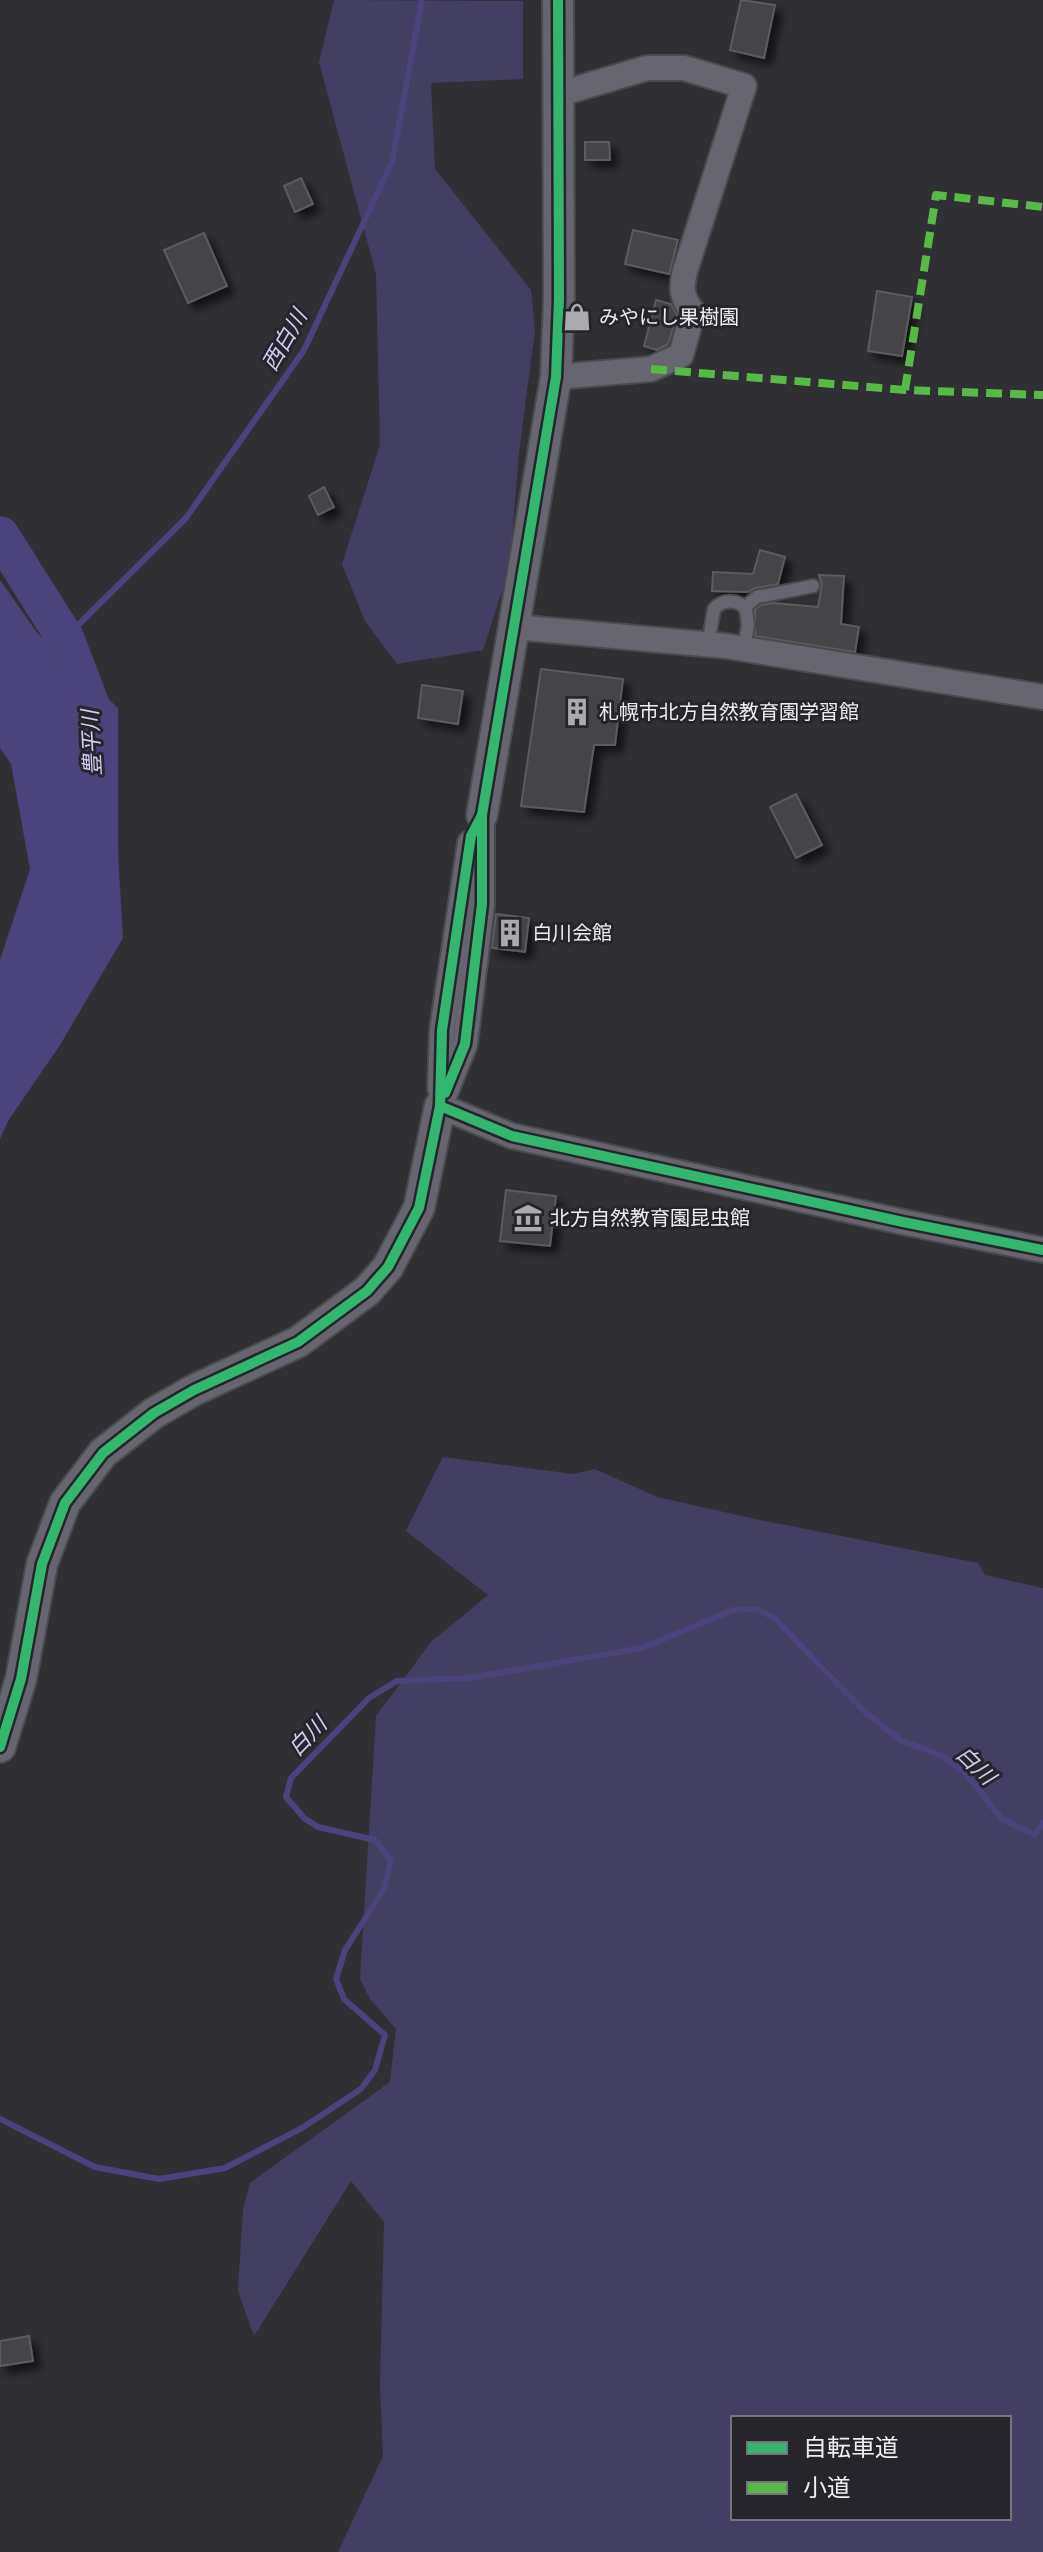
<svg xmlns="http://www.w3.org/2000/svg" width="1043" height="2552" font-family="Commissioner,'Noto Sans JP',sans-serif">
	<defs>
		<filter id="shadow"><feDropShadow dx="7" dy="7" stdDeviation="4" flood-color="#0009"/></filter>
	</defs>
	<rect width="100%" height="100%" fill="#303034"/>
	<g fill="#433f62" fill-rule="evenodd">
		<polygon points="334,0 523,1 523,79 431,83 435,169 531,290 535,330 519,452 512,540 503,588 483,650 397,664 365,621 342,564 380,445 376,274 319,62"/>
		<path d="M443,1457L573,1474L595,1469L657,1497L755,1519L978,1563L985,1575L1043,1588V2552H338L383,2456L380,2385L384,2222L351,2181L254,2336L238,2291L243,2210L250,2183L390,2082L396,2029L370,1999L360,1979L376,1716L431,1642L488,1595L406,1531ZM1009,2418V2518H733V2418Z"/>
	</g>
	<polygon fill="#4b437b" points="0,580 38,634 118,708 118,854 123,938 60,1045 8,1121 0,1139 0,960 30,869 11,764 0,748"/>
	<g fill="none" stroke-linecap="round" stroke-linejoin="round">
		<g stroke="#4b437b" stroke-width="6">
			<polyline points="65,638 186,518 304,350 392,162 422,0"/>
			<polyline points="0,2119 95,2167 159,2179 225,2168 302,2128 361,2089 375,2070 385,2035 344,1999 336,1979 345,1950 384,1889 391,1860 375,1840 318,1827 304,1818 286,1797 291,1778 369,1698 397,1681 470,1678 642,1648 733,1610 756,1609 773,1617 867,1714 902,1741 943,1756 966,1774 1002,1819 1035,1835 1043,1823"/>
		</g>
		<polyline stroke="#4b437b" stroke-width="38" points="0,535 65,638 92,708 92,720"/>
	</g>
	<g fill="#454548" stroke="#5b5b5e" stroke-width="2" filter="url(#shadow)">
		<polygon points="741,0 775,5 764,58 730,50"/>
		<polygon points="585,142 609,142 610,160 585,160"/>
		<polygon points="301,178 313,204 295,212 284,186"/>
		<polygon points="633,230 678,240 669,274 625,264"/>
		<polygon points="204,233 227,286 188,303 164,250"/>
		<polygon points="877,291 912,297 902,356 868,351"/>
		<polygon points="656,300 671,304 677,315 668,344 657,350 644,346"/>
		<polygon points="324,487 334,507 318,515 309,496"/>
		<polygon points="760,550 785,557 778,584 755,588 748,592 712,591 713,572 753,574"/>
		<polygon points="819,575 844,576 841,624 859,627 855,652 755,636 755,610 761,605 773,603 818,607 822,585"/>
		<polygon points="541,669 623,679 615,745 594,745 584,812 521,806"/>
		<polygon points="422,685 463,691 458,724 418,718"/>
		<polygon points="796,794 822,845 796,858 770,807"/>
		<polygon points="496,914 529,918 525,952 492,948"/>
		<polygon points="506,1190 556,1196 550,1246 500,1241"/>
		<polygon points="29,2336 33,2361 0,2366 0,2341"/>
	</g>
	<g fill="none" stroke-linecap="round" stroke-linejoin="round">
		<defs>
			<g id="service">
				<polyline points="745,607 757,597 813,586"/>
				<path d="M708,645L714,609C723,599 739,599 746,610L748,625L744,649"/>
			</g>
			<g id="minor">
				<path d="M556,377L651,369L681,355L693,312C681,297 681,288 685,271L744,86L684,68H647L559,94"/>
				<polyline points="514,627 726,646 1043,697"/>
				<polyline points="440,1088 442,1030 470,843"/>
				<polyline points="440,1106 512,1136 903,1222 1043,1250"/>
				<polyline points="440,1106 465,1044 482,904 482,815"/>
			</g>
			<g id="tertiary">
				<polyline points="482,815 556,377 559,299 558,0"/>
				<polyline points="0,1747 21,1679 42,1564 65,1503 103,1453 154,1413 194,1390 298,1342 367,1291 388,1267 419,1208 440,1106"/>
			</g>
		</defs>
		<use href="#service" stroke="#4b4b4e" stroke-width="16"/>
		<use href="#minor" stroke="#4b4b4e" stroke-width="28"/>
		<use href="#tertiary" stroke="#4b4b4e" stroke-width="34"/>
		<use href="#service" stroke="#666570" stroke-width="12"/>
		<use href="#minor" stroke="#666570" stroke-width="24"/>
		<use href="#tertiary" stroke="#666570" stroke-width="30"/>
		<g stroke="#58b947" stroke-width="8" stroke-dasharray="16 8" stroke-linecap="butt">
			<polyline points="651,369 905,390 1043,395"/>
			<polyline points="905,390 936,195 1043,207"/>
		</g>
		<defs>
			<g id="cycleway">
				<polyline points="445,1093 465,1044 482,904 482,815 556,377 559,299 558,0"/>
				<polyline points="440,1106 512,1136 903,1222 1043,1250"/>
				<polyline points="0,1747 21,1679 42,1564 65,1503 103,1453 154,1413 194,1390 298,1342 367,1291 388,1267 419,1208 440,1106 442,1030 471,836 482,815"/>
			</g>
		</defs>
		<use href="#cycleway" stroke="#25252b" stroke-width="15"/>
		<use href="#cycleway" stroke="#33b770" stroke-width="10"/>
	</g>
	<defs>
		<symbol id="shop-bare" viewBox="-9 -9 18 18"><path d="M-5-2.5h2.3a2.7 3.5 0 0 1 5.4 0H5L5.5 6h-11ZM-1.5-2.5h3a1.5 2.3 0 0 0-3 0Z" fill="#abaaaf" stroke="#25252b" stroke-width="2.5" paint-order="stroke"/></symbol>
		<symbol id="building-bare" viewBox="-9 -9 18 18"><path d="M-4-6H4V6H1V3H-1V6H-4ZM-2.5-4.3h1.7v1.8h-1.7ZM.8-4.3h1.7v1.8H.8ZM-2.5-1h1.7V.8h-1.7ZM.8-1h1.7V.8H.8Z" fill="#abaaaf" stroke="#25252b" stroke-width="2.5" paint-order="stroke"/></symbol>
		<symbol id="museum-bare" viewBox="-9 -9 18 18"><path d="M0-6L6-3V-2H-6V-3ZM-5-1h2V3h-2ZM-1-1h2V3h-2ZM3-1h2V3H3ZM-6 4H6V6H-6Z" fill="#abaaaf" stroke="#25252b" stroke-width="2.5" paint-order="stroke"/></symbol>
	</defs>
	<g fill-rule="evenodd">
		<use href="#shop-bare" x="557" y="297" width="40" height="40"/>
		<use href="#building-bare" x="557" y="692" width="40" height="40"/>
		<use href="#building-bare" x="490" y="913" width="40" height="40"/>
		<use href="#museum-bare" x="508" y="1198" width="40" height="40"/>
	</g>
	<g text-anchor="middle" stroke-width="6" stroke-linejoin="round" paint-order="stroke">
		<g font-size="20" fill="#edecf1" stroke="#25252b" text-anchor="start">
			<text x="599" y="324">みやにし果樹園</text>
			<text x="599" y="719">札幌市北方自然教育園学習館</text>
			<text x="532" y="940">白川会館</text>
			<text x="550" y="1225">北方自然教育園昆虫館</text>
		</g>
		<g font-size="22" font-style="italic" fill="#d0cdf2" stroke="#25252b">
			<text transform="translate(284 340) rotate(-60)" y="8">西白川</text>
			<text transform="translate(91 743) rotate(-93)" y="8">豊平川</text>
			<text transform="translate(307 1736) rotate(-46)" y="8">白川</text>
			<text transform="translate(976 1765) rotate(44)" y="8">白川</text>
		</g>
	</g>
	<rect x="731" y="2416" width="280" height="104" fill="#25252b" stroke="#75757a" stroke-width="2"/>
	<rect x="747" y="2442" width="40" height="12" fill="#33b770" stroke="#75757a" stroke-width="2"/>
	<text x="803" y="2456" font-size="24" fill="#edecf1">自転車道</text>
	<rect x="747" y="2482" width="40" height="12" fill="#58b947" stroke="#75757a" stroke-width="2"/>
	<text x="803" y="2496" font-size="24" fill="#edecf1">小道</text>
</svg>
